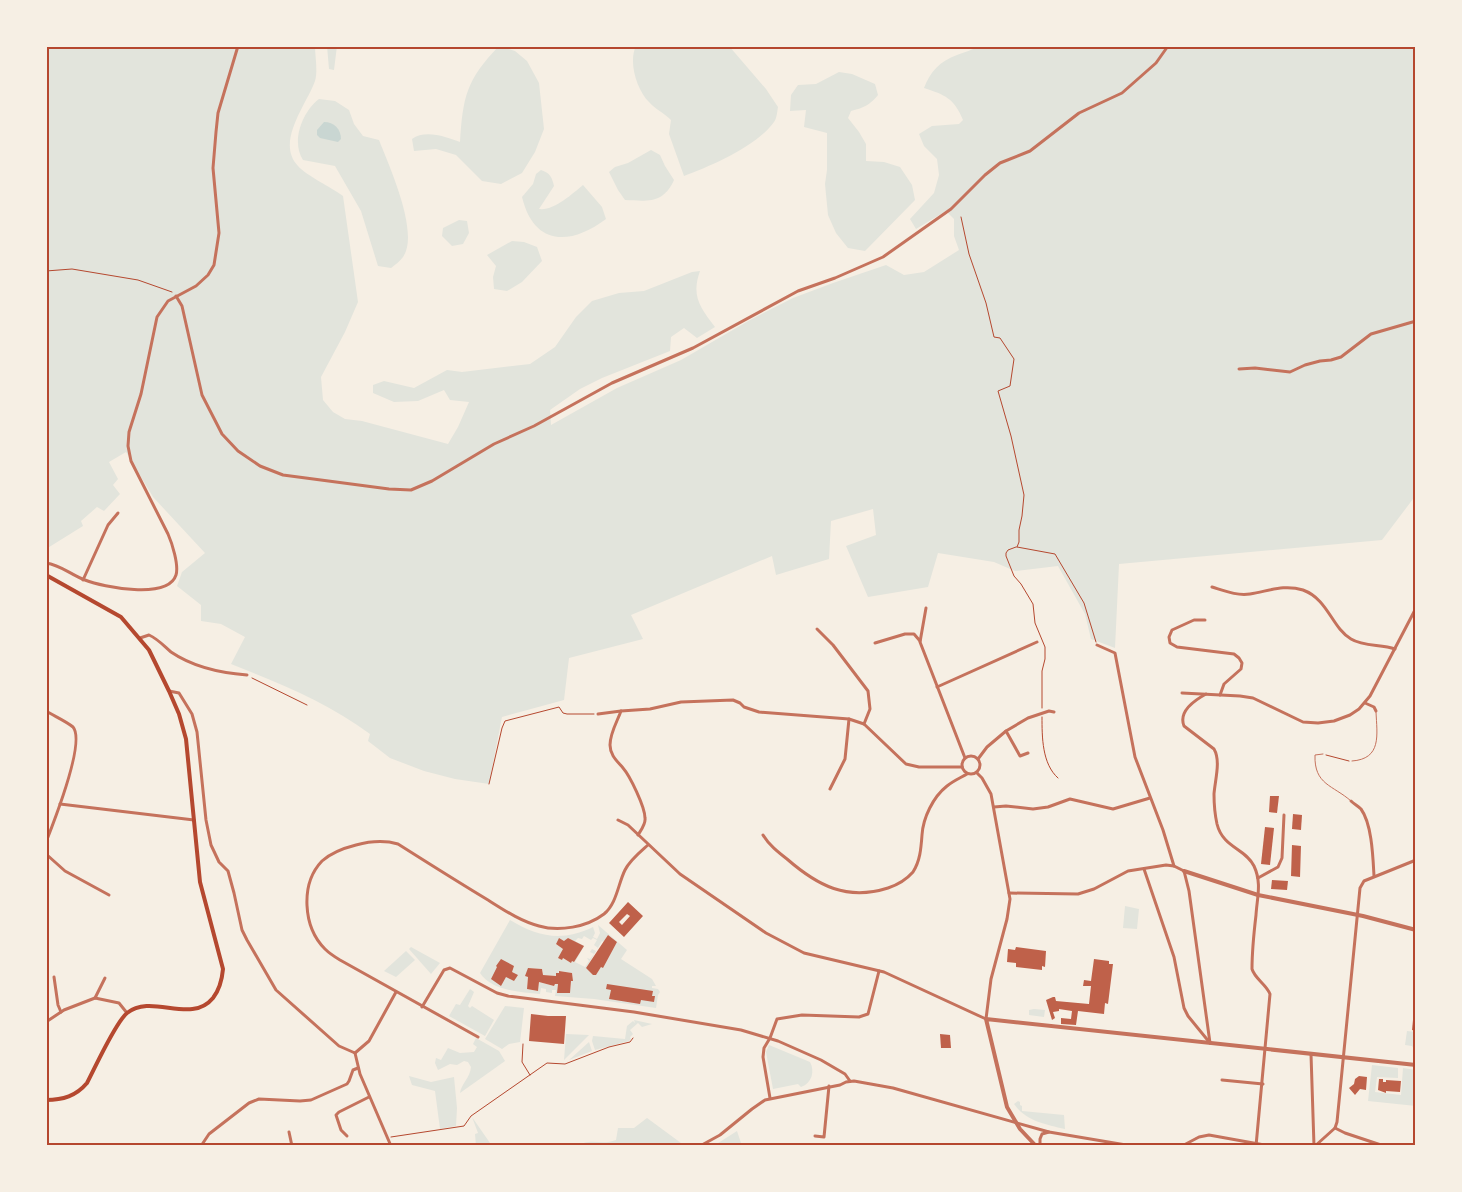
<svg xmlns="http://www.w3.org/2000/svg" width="1462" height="1192" font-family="Inter,sans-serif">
	<rect width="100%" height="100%" fill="#f6efe4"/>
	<g fill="#e2e4dc" fill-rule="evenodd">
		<path d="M46,46H315C315,56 318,71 315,81C307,104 275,142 298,166C307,176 331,187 343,196L358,302L345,332L321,377L323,400L333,412L345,419L362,421L448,444L458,427L469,402L450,400L444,390L418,401L394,402L373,393V385L384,381L414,388L447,370L462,372L530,364L555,347L576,317L592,301L619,293L644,291L692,272L700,271C691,296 700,307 715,327L697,338L684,328L671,337L670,351L602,378L580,389L550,410L551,425L617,388L681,360L750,320L793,298L833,283L886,265L904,275L924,272L959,250L954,236V219L946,211L916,229L910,219L934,193L939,175L937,159L924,146L919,134L932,126L959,124L963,120C954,98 945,95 924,88C930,72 940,61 957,55C964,52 973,50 979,46H1416V495L1382,540L1119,564L1115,648L1091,639L1085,614L1058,566L1015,571L994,562L938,553L928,587L868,597L846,546L876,535L873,509L831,521L829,559L776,575L772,556L631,615L643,639L569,658L564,700L502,717L489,784L455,779L424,771L390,758L368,741L370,734C329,703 279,683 231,664L245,637L221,624L201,621V605L177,586L182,572L205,553L153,497L126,452L109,462L118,479L113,485L120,494L104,511L97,507L81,521L83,526L46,549Z"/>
		<polygon points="327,46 337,46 334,70 329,69"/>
		<path d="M499,46L515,51L527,61L539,83L544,129L535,152L522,173L501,184L482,181L456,155L436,149L414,151L412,139C425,129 447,137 460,142C463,97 466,80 499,46Z"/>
		<path d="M636,46H729L766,89L778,107C777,112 777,118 774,122C757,146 711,166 684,176L669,134L671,120C664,113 655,109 649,102C637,90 628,62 636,46Z"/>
		<path d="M839,72L852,74L875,84L878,95C870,105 863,108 851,111L848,118L859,132L866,144V161L884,162L900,167L912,185L915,200L865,251L848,248L836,233L828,215L825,184L827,170V133L804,127L806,110L790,111L791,95L798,85L816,84Z"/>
		<path d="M319,99L335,101L349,110L354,124L363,136L379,140C389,166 420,233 403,257C400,261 395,265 391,268L378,266L361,211L335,166L303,160C291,142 302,112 319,99Z"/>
		<path d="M651,150L660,155L665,166L674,180C663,204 648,201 625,200L618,190L609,172L615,167L628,163Z"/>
		<path d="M541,170C550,173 552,177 554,186L539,209C554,211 572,194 583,185L602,207L606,219C570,246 534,246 522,197L533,184L536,174Z"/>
		<polygon points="459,220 467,221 469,233 463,244 452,246 442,236 443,228"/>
		<polygon points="512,241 524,242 537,247 542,261 522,282 507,291 494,289 493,277 496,266 487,255"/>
		<polygon points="1125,906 1139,909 1137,929 1123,928"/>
		<path d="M510,920C538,937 562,942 593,927L595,933L593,937L597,939L600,933L598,925L627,950L621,959L652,979L656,986H652V988L658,989L660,992L658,995L656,1008L594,999L555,996L556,990H552V993L546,992V989L541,988L540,994C520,992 492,991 480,973ZM608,935L617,942L603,967H601L596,975H593L586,968L602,941L604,942ZM584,936L591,940L593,938L597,940L594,945L598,948L596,951L592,949L590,952L594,954L590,959L587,958L589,961L585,967L575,962L584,946L575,941L578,938L582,939ZM568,938L583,946L574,962L572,961L571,963L563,958L562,960L563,949L556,944L559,939L566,942L565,941ZM529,968L542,969L543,972L542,975L557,976L559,971L572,973L573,981H571L570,992L557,993L558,984H555L554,986L539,982L538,991L527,989L528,977L526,976Z"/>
		<polygon points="411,947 440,963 431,974 409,949"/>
		<polygon points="406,951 415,960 396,977 384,971"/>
		<polygon points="470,989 474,992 468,1006 470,1008 472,1006 494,1020 485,1036 449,1016 456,1004 460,1005"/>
		<polygon points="505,1006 524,1008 520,1042 509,1044 502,1049 485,1039"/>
		<polygon points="1034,1009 1045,1010 1044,1017 1029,1015 1029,1010"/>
		<polygon points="634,1020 652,1024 642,1027 638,1023 630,1030 633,1034 630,1037 631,1039 629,1041 595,1050 592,1041 593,1036 625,1039 627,1026 633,1021 635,1023"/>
		<polygon points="1407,1031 1416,1032 1416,1052 1412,1046 1405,1045"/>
		<polygon points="566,1034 589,1035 564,1060"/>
		<path d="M476,1038L499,1051L505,1061L460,1093C461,1084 470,1078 471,1067L468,1062L464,1061L457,1065L450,1064L438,1070L435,1063L436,1058L441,1060L448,1048L460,1053L474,1052L477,1047L473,1044Z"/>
		<polygon points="589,1042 592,1051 569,1060"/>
		<path d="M769,1045L810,1062C815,1071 812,1083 801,1087L798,1084L773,1089L766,1052Z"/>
		<polygon points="1372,1065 1398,1068 1398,1078 1377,1077 1375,1092 1401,1095 1403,1068 1416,1070 1416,1106 1368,1101"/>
		<polygon points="409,1076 431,1082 454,1077 457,1108 456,1126 440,1129 435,1091 412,1085"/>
		<path d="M1018,1101L1020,1102V1105L1022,1106V1111L1064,1115L1065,1129C1045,1124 1026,1121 1014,1104Z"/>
		<polygon points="472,1117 490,1143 491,1146 476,1146 475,1134 478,1133"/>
		<path d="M647,1118L681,1143L678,1146H577C592,1137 601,1146 616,1140L618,1128H634Z"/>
		<polygon points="737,1131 742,1146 714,1146 715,1145"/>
	</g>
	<path fill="#c9d6d2" d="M324,122C334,122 341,129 341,139L338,142L320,138L317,135V130Z"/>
	<g fill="#bf614a" fill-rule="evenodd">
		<polygon points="1270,796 1279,796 1277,813 1269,812"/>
		<polygon points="1293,814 1302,815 1301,830 1292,829"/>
		<polygon points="1265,827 1274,828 1270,865 1261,864"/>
		<polygon points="1292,845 1301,846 1300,877 1291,876"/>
		<polygon points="1272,880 1288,881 1287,890 1271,889"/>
		<path d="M628,902L643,916L624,937L609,923ZM627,914L630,916L622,925L619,922Z"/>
		<polygon points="608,935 617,942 603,968 601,967 596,975 593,975 586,968"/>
		<polygon points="559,938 564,941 568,938 584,946 574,962 572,961 571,963 563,958 562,960 558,958 563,949 556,944"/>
		<polygon points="1016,947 1046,951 1045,967 1042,966 1042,970 1016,967 1016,963 1007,962 1008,949 1015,950"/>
		<polygon points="501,959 514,966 512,972 518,975 514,981 506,977 501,986 491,979 497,967 496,966"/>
		<polygon points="1094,959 1109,961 1109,964 1113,964 1108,1004 1105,1003 1104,1014 1078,1011 1076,1025 1061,1024 1061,1018 1071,1019 1072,1011 1059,1009 1059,1011 1053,1012 1055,1018 1052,1020 1046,1000 1053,997 1055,997 1056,1001 1089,1004 1091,986 1083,986 1084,980 1091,981"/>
		<polygon points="528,968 542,969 543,975 556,976 556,973 559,973 559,971 572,973 573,981 571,981 570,993 557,993 558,984 555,984 554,986 539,982 538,991 527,989 528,977 525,976"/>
		<polygon points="607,984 653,991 652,996 655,996 654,1002 641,1000 640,1004 609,999 611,990 606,989"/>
		<polygon points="531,1014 548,1016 566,1016 564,1044 529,1041"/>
		<polygon points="1413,1020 1416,1020 1416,1031 1412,1030"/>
		<polygon points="940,1034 950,1035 951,1048 941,1048"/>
		<polygon points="1359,1076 1367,1077 1366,1090 1360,1089 1355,1095 1349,1088 1354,1084 1355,1079"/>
		<polygon points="1379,1079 1383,1079 1383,1082 1386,1082 1386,1080 1401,1081 1400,1092 1386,1091 1386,1093 1378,1090"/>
	</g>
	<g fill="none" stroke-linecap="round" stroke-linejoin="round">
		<g stroke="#b5482f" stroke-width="1">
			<polyline points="961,217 969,254 986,303 994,337 1000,338 1014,359 1010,386 998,391 1011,436 1024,495 1022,516 1019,530 1019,542 1017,547"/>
			<polyline points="46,271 72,269 138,280 172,292"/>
			<polyline points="1016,547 1008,550 1006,553 1006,556 1014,576 1021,584 1033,604 1035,623 1045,647 1045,659 1042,671 1042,708"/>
			<polyline points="1017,547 1055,554 1084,603 1096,642"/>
			<polyline points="252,678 307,705"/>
			<path d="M1042,717C1042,737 1042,764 1058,778"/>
			<polyline points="1326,755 1349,761"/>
			<polyline points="489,784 502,728 505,721 559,707 563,713 567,714 594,714"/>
			<polyline points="523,1044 522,1062 530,1075"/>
			<polyline points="391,1137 464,1126 471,1116 547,1063 565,1064 609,1047 630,1042 633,1038"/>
		</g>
		<g stroke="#c5725c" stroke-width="1">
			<path d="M1323,754L1315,755C1314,785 1333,785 1351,801"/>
			<path d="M1352,761C1382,759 1377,735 1376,712"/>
		</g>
		<g stroke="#c5725c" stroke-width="3">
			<polyline points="176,296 182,306 202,395 222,434 238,451 260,466 283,475 389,489 411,490 432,481 494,444 534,426 612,383 693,348 798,291 835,278 883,257 951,209 985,175 1000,163 1030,151 1079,113 1122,93 1156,63 1168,46"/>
			<polyline points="1239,369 1255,368 1290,372 1305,365 1320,361 1331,360 1341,357 1371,334 1416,321"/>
			<path d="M46,563C61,565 71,575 85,580C103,587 168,600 176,575C179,565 172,543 168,534L131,461L128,446L129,432L141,394L157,317L168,301L196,286L208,275L214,265L219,233L213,168L216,132L218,113L238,46"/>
			<polyline points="83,580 108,525 118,513"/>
			<path d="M1212,587C1225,591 1237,596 1250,594C1269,591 1284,584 1303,590C1328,599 1332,628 1351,639C1364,647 1381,644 1395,649"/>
			<polyline points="926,608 920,642 965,758"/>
			<polyline points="1205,620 1194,620 1172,630 1169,637 1170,643 1177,647 1234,654 1239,658 1242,663 1241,669 1224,684 1220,695"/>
			<polyline points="817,629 833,645 868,691 870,709 864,724"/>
			<path d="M140,638L149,635C158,639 164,646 171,652C193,667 221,673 247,675"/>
			<polyline points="875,643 905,634 914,634 920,641"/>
			<polyline points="1097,645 1115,653 1135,757 1163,830 1174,866"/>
			<polyline points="937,687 1037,642"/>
			<polyline points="169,691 179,693 192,714 197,732 206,820 211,845 219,862 228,871 234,893 242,930 247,940 276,990 339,1046 355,1053"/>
			<polyline points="1182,693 1240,696 1253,698 1303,722 1318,723 1334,721 1350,715 1359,709 1370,696 1416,608"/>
			<path d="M1206,694C1195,700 1178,711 1184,726L1214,749C1221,761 1215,780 1214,794C1214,804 1215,815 1217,824C1223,848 1245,848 1254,866C1262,883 1257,898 1256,915C1254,932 1252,951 1252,969C1255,979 1266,984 1270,994L1256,1146"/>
			<polyline points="1365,703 1374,707 1376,711"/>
			<path d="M46,711C54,716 66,721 73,727C86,742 53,824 46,842"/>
			<polyline points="598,714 621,711"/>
			<polyline points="1006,731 1020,756 1028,753"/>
			<circle cx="971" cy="765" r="9"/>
			<polyline points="978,759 987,747 1006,731 1028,718 1049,711 1054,712"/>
			<polyline points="830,789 845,759 849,719"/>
			<path d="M1351,801C1354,804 1358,806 1361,809C1372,824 1373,858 1374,876"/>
			<polyline points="60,804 194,820"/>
			<polyline points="994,807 1006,806 1033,809 1048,807 1070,799 1113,809 1150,798"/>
			<polyline points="618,820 628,825 680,874 766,933 804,953 884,972 986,1019 991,979 1007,919 1010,899 991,794 982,778 977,773"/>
			<path d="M638,835C641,830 646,824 645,818C645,807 630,776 623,768C617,761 610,755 610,745C610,733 617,722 621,711L650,709L681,702L733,700L740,703L744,707L759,712L849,719L864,724L906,764L919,767H962"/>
			<path d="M763,835C769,845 778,852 787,859C818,886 847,901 888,888C897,885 906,880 913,872C920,861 921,849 922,835C923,818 933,797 947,786C953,781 960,778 967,774"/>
			<polyline points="46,854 65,871 109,895"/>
			<polyline points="1144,869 1174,957 1184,1008 1188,1016 1210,1043"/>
			<polyline points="1258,878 1278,867 1282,858 1284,815"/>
			<polyline points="1009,893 1078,894 1094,889 1128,871 1166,865 1174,866 1184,871 1189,891 1210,1043"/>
			<polyline points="54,977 58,1005 61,1012"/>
			<polyline points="95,998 105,978"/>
			<polyline points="422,1007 444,970 450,968 497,993 508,996 634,1012 741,1030 778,1041 821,1060 845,1074 850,1081"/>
			<polyline points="46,1022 64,1010 95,998 119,1003 127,1013"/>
			<path d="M478,1037L340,960C335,957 329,953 325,949C303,927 300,884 322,861C332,852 344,848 356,845C371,841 384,840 398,844C428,863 458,882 488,900C504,910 520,921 539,926C559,932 587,927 604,914C617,903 618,884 625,870C630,860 639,853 648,845"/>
			<polyline points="355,1053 360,1074 391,1146"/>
			<polyline points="355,1053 369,1041 396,992"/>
			<polyline points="1311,1054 1314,1146"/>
			<polyline points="1222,1080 1263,1084"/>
			<polyline points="770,1098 763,1057 764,1048 770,1038 777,1019 802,1015 859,1017 868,1014 879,971"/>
			<polyline points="1335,1128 1345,1133 1384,1146"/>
			<polyline points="289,1132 292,1146"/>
			<polyline points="347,1136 341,1130 336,1115 339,1112 369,1097"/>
			<polyline points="815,1136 824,1137 829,1086"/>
			<polyline points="201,1146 209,1134 249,1103 259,1099 300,1101 311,1100 347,1084 349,1081 353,1070 358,1068"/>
			<polyline points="700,1146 720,1135 752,1109 765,1100 840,1085 846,1082 854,1081 893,1088 1049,1132 1132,1146"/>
			<polyline points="1040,1146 1040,1139 1042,1134 1049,1132"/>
			<polyline points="1182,1146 1199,1137 1209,1135 1270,1146"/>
			<polyline points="1315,1146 1335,1128 1337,1122 1360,888 1364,881 1416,860"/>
		</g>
		<g stroke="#c5725c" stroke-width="4">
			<polyline points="1184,871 1258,895 1363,916 1416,930"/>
			<polyline points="1036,1146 1020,1129 1007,1107 986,1019 1416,1065"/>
		</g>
		<path stroke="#b5482f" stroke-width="4" d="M46,575L121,617L149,650L169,691L179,714L186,739L200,882L223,969C222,980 220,989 213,998C191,1025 152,993 127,1013C115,1023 95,1068 87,1083C76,1096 63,1100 46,1100"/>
	</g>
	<rect width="1462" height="1192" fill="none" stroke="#f6efe4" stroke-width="95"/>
	<rect x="48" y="48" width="1366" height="1096" fill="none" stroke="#b5482f" stroke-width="2"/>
</svg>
